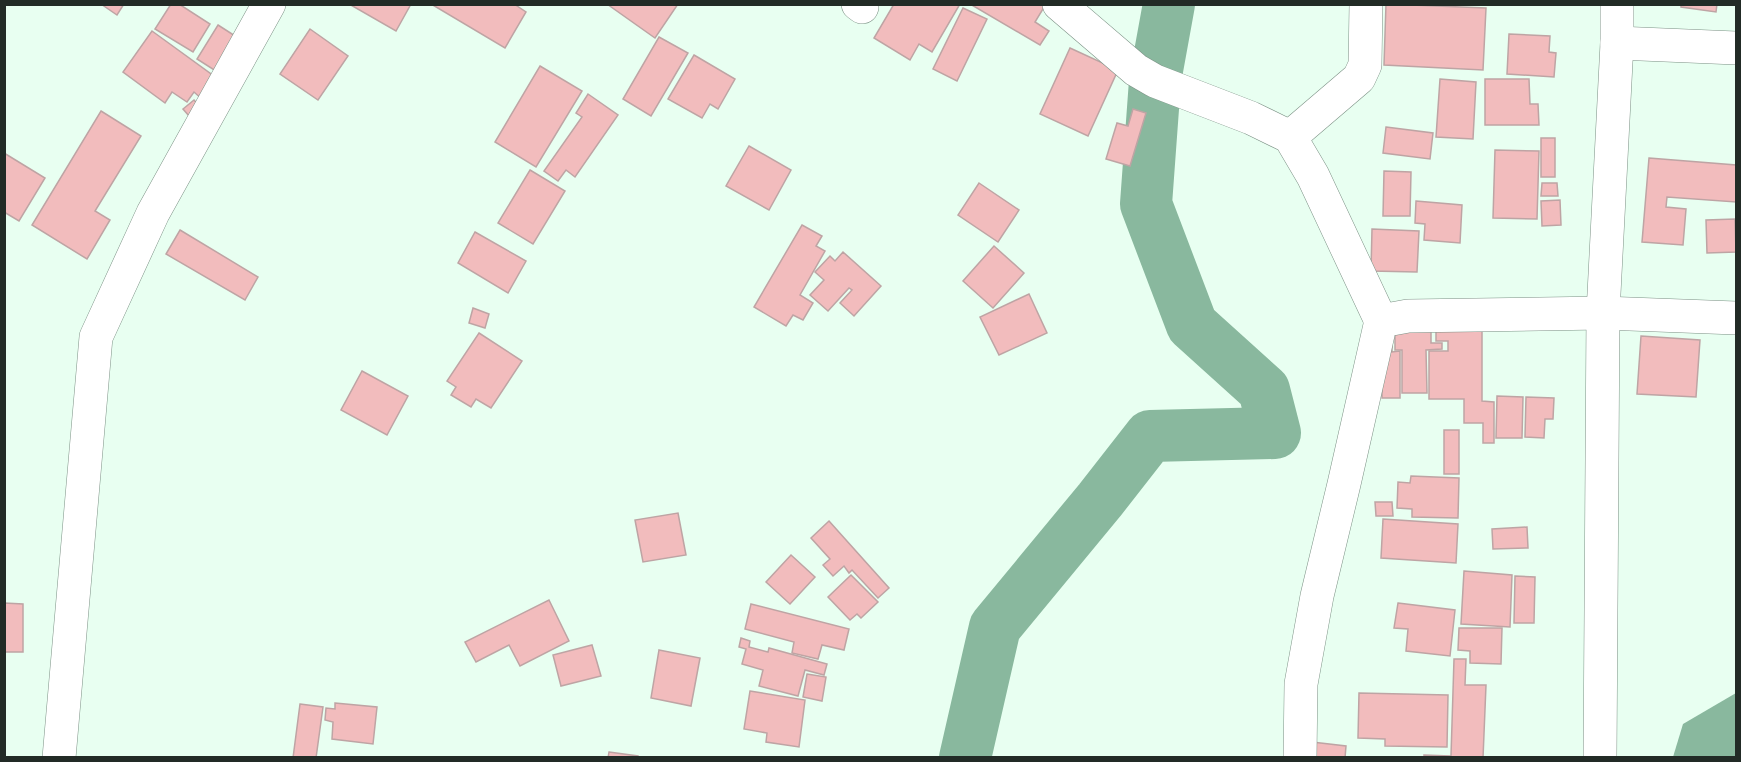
<svg xmlns="http://www.w3.org/2000/svg" width="1741" height="762" font-family="'Times New Roman',serif">
	<rect width="100%" height="100%" fill="#e8fff1"/>
	<polygon fill="#89b89e" points="1736,693 1736,757 1673,757 1683,724"/>
	<g fill="none" stroke-linecap="round" stroke-linejoin="round">
		<polyline stroke="#89b89e" stroke-width="52" points="965,758 995,627 1100,500 1150,436 1275,433 1264,390 1192,325 1146,204 1155,81 1169,4"/>
	</g>
	<g fill="#f2bcbd" stroke="#bea4a4" stroke-width="1.5">
		<polygon points="101,4 124,4 117,15"/>
		<polygon points="171,4 179,4 210,24 193,52 155,29"/>
		<polygon points="349,4 411,4 396,31"/>
		<polygon points="431,4 514,4 526,12 505,48"/>
		<polygon points="607,4 678,4 655,38"/>
		<polygon points="894,4 960,4 932,52 919,44 910,60 874,38"/>
		<polygon points="970,4 1046,4 1035,22 1049,31 1040,45"/>
		<polygon points="1386,4 1486,8 1483,70 1384,65"/>
		<polygon points="1681,4 1717,4 1716,12 1681,7"/>
		<polygon points="963,8 987,19 957,81 933,69"/>
		<polygon points="218,25 243,41 222,75 197,59"/>
		<polygon points="310,29 348,56 318,100 280,74"/>
		<polygon points="152,31 218,79 203,100 194,92 187,102 172,92 165,103 123,72"/>
		<polygon points="1509,34 1550,36 1549,52 1556,53 1554,77 1507,74"/>
		<polygon points="659,37 688,53 651,116 623,99"/>
		<polygon points="1070,48 1118,70 1088,136 1040,114"/>
		<polygon points="694,55 735,79 718,109 710,104 702,118 668,99"/>
		<polygon points="540,66 582,91 536,167 495,142"/>
		<polygon points="1440,79 1476,82 1473,139 1436,137"/>
		<polygon points="1485,79 1529,79 1530,104 1538,104 1539,125 1485,125"/>
		<polygon points="588,94 618,115 575,177 566,170 558,181 544,171 582,117 576,113"/>
		<polygon points="194,100 207,115 196,124 183,109"/>
		<polygon points="1133,109 1146,113 1130,166 1106,159 1117,123 1128,126"/>
		<polygon points="101,111 141,136 95,211 110,220 87,259 32,225"/>
		<polygon points="1386,127 1433,133 1430,159 1383,153"/>
		<rect x="1541" y="138" width="14" height="39"/>
		<polygon points="749,146 791,170 769,210 726,186"/>
		<polygon points="1495,150 1539,151 1537,219 1493,218"/>
		<polygon points="4,153 45,178 19,221 4,212"/>
		<polygon points="1649,158 1736,165 1736,202 1667,197 1666,207 1686,209 1683,245 1642,242"/>
		<polygon points="530,170 565,191 533,244 498,223"/>
		<polygon points="1384,171 1411,172 1410,216 1383,216"/>
		<polygon points="979,183 1019,210 998,242 958,215"/>
		<polygon points="1542,183 1557,183 1558,196 1541,196"/>
		<polygon points="1560,200 1561,225 1542,226 1541,201"/>
		<polygon points="1416,201 1462,205 1460,243 1424,240 1425,224 1415,223"/>
		<polygon points="1735,219 1736,252 1707,253 1706,220"/>
		<polygon points="802,225 822,236 816,246 825,251 800,295 813,303 803,320 793,315 786,326 754,307"/>
		<polygon points="1372,229 1419,231 1417,272 1371,271"/>
		<polygon points="180,230 258,277 245,300 166,254"/>
		<polygon points="475,232 526,261 508,293 458,263"/>
		<polygon points="994,246 1024,273 993,308 963,281"/>
		<polygon points="843,252 881,286 854,316 840,303 852,290 849,288 828,311 810,295 824,280 815,272 830,256 835,261"/>
		<polygon points="1029,294 1047,333 999,355 980,317"/>
		<polygon points="473,308 489,314 485,328 469,323"/>
		<polygon points="1382,328 1392,328 1392,352 1400,351 1400,398 1382,398"/>
		<polygon points="1395,328 1431,328 1431,343 1442,343 1442,349 1426,350 1427,393 1402,393 1402,350 1395,350"/>
		<polygon points="1436,330 1482,330 1482,401 1494,402 1494,443 1483,443 1483,423 1464,423 1464,399 1429,399 1429,351 1448,351 1448,341 1436,341"/>
		<polygon points="479,333 522,361 491,408 476,399 471,407 451,395 456,387 447,381"/>
		<polygon points="1641,336 1700,340 1696,397 1637,394"/>
		<polygon points="362,371 408,396 387,435 341,410"/>
		<polygon points="1497,396 1523,397 1522,438 1496,438"/>
		<polygon points="1526,397 1554,398 1553,419 1545,419 1544,438 1525,437"/>
		<rect x="1444" y="430" width="15" height="44"/>
		<polygon points="1411,476 1459,478 1458,518 1412,517 1412,509 1397,508 1398,482 1410,483"/>
		<polygon points="1375,502 1392,502 1393,516 1376,516"/>
		<polygon points="678,513 686,555 643,562 635,520"/>
		<polygon points="1383,519 1458,524 1456,563 1381,558"/>
		<polygon points="829,521 889,588 878,598 852,570 849,573 844,566 833,576 823,565 830,559 811,538"/>
		<polygon points="1527,527 1528,548 1493,549 1492,529"/>
		<polygon points="791,555 815,577 790,604 766,582"/>
		<polygon points="1464,571 1512,575 1510,627 1461,624"/>
		<polygon points="851,575 878,602 861,618 857,614 850,620 828,597"/>
		<polygon points="1515,576 1535,577 1534,623 1514,623"/>
		<polygon points="549,600 569,641 520,666 509,645 476,662 465,642"/>
		<polygon points="4,603 23,604 23,652 4,652"/>
		<polygon points="1398,603 1455,610 1450,656 1406,651 1408,629 1394,628"/>
		<polygon points="751,604 849,629 844,650 822,645 818,659 792,653 794,642 745,629"/>
		<polygon points="1459,628 1502,628 1501,664 1470,663 1470,651 1458,650"/>
		<polygon points="741,638 750,641 749,647 768,652 769,648 827,664 824,675 805,670 798,696 759,686 763,670 742,664 746,649 739,647"/>
		<polygon points="592,645 601,676 561,686 553,655"/>
		<polygon points="659,650 700,658 691,706 651,698"/>
		<polygon points="1454,659 1466,659 1465,685 1486,685 1483,758 1424,758 1424,755 1451,756"/>
		<polygon points="807,674 826,677 822,701 803,697"/>
		<polygon points="750,691 805,700 799,747 766,742 767,733 744,729"/>
		<polygon points="1359,693 1448,695 1447,747 1385,746 1385,739 1358,738"/>
		<polygon points="335,703 377,707 373,744 332,739 333,722 325,720 326,708 335,709"/>
		<polygon points="300,704 323,707 316,758 293,758"/>
		<polygon points="1312,742 1346,746 1345,758 1311,758"/>
		<polygon points="609,752 638,756 638,758 608,758"/>
	</g>
	<g fill="none" stroke-linecap="round" stroke-linejoin="round">
		<defs>
			<g id="minor">
				<polyline points="858,4 862,7"/>
				<polyline points="1059,4 1136,70 1155,81 1251,118 1290,137 1313,176 1381,321"/>
				<polyline points="1617,43 1736,48"/>
				<polyline points="1290,137 1359,78 1365,65 1366,4"/>
				<polyline points="59,758 96,337 153,213 269,4"/>
				<polyline points="1300,758 1301,684 1317,596 1344,484 1381,321 1408,316 1603,313 1736,318"/>
				<polyline points="1600,758 1603,313 1617,43 1617,4"/>
			</g>
		</defs>
		<use href="#minor" stroke="#7d9286" stroke-width="34"/>
		<use href="#minor" stroke="#fff" stroke-width="33"/>
	</g>
	<rect width="1741" height="762" fill="none" stroke="#222b26" stroke-width="12"/>
</svg>
